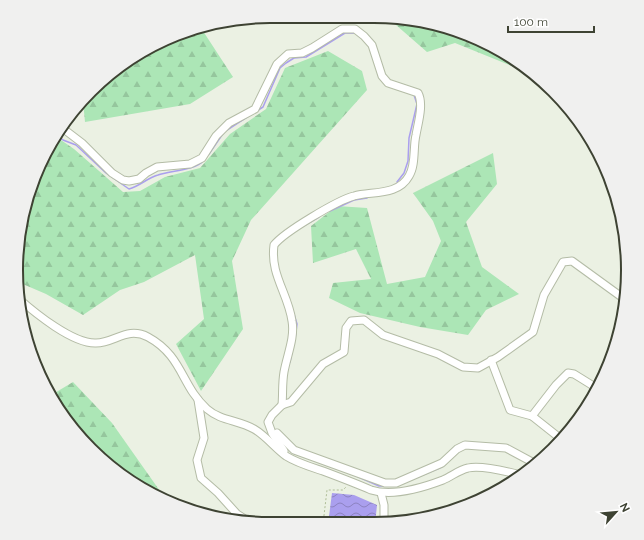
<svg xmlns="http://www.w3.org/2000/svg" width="644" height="540" font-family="Raleway,sans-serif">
	<defs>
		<pattern id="forest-firs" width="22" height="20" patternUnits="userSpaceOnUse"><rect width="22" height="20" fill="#ace6b6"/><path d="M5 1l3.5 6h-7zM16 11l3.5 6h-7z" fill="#95c69d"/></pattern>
		<pattern id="water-waves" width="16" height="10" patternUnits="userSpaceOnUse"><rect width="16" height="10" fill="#aa9fee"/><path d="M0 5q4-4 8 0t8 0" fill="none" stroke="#8c83c1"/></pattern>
	</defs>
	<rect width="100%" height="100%" fill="#ebf1e3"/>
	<g fill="url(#forest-firs)">
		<polygon points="388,18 407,18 486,42 529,73 455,43 427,52"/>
		<polygon points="206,24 201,28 233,77 190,104 85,122 83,101 102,79 157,42"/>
		<polygon points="328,51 362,71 367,90 251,220 232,261 243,329 201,391 176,344 204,319 195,255 144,282 120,290 83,315 46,294 18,282 18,237 35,173 55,136 74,149 123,192 140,191 165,177 200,168 230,134 266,109 285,68"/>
		<polygon points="493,153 497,184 466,222 482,267 519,294 486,310 468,335 420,327 360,313 329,298 333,283 371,279 356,249 313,263 311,226 337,206 367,208 387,284 425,277 441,241 433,221 413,193"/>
		<polygon points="73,382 112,423 167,501 143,490 91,450 53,394"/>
	</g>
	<polygon fill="url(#water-waves)" points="332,493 354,495 377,505 375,524 328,524"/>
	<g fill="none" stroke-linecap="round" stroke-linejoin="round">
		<g stroke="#aa9fee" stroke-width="1.5">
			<polyline points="227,130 263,107 280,68 286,63 294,58 306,57 345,33 355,33"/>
			<path d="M56,134L63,140L76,145L106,173L129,189C140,186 147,178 158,175C169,171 196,170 203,161"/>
			<polyline points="209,154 224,132"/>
			<polyline points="397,182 404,173 408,161 409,138 417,104 414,95"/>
			<polyline points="330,211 354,200 367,198"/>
			<polyline points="300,228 319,217"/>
			<polyline points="293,311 297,324 295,339"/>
			<polyline points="290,362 292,352"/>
			<polyline points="354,475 379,486 394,486"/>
			<polyline points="401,484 442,467"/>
		</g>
		<defs>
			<g id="street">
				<path d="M61,127L82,143L112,173L123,180L129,181L139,179L146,173L157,167L190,164L202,158L216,136L229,123L255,109L277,64L288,54L302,53L312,48L342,29H355L364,36L372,45L382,76L388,83L418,93C424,104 418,123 416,135C413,147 416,165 409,176C398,196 372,191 354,196C338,200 284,232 274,245C270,275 288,293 292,321C295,338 287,355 284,372C282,383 283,394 282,405"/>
				<path d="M18,298C35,313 73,344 96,343C115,343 127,326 148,337C183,356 181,386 207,409C221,421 238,420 254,429C266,436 275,448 286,456C297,463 311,467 323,471C339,477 355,483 371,490C393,497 422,488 443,480C452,476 459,470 468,468C480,465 505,471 517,474"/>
				<polyline points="491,360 510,410 532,416 561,439"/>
				<polyline points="198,400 204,438 197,460 201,478 218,493 237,514 251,523"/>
				<polyline points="532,416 556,385 568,373 574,374 595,387"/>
				<polyline points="277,433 294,450 385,483 396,483 442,463 457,449 465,445 506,448 534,463"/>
				<polyline points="284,451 272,433 268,422 272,415 282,405 291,402 323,364 344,352 346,328 351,321 364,320 383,335 438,354 463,367 478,368 498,357 533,332 544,295 563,262 572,261 623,298"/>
				<polyline points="381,493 384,505 384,522"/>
			</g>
		</defs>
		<use href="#street" stroke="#b4bca6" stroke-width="9"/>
		<polyline stroke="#afbe97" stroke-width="1" stroke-dasharray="2 2" stroke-linecap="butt" points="323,524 327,490 343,490 346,487"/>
		<use href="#street" stroke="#fff" stroke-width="7"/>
	</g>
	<path d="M0 0H644V540H0ZM270 23H374A247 247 0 0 1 621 270V270A247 247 0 0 1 374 517H270A247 247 0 0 1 23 270V270A247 247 0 0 1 270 23Z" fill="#f0f0ef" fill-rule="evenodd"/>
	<path fill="none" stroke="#3e4333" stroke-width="2" d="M270 23H374A247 247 0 0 1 621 270V270A247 247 0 0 1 374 517H270A247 247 0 0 1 23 270V270A247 247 0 0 1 270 23Z"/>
	<g transform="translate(616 512) rotate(63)" stroke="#ffffff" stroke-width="3" paint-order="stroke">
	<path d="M0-3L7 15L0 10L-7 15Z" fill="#3e4333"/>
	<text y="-6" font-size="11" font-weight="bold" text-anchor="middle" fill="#3e4333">N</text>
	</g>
	<path d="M508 26v6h86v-6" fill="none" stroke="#3e4333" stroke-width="2"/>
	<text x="514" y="26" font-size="12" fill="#3e4333" stroke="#ffffff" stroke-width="3" paint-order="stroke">100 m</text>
</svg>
